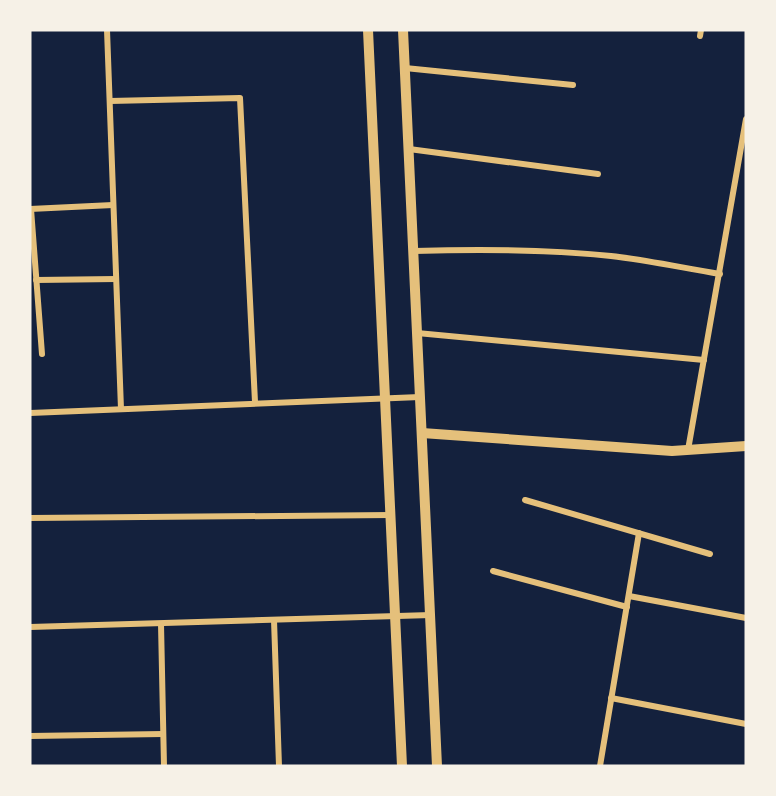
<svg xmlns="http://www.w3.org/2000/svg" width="776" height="796" font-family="'Golos Text',sans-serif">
	<rect width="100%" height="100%" fill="#14213d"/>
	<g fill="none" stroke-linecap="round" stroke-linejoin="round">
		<g stroke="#e5c07b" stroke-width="6">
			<polyline points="107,30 121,409"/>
			<polyline points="700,36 701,30"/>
			<polyline points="405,68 573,85"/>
			<polyline points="110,101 240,98 255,402"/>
			<polyline points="409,149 598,174"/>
			<polyline points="30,209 113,205"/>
			<polyline points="31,209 42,354"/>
			<path d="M414,251C480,249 545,249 611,256C647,260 683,268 720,274"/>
			<polyline points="36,280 116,279"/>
			<polyline points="417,333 704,360"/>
			<polyline points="30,413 420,397"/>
			<polyline points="688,450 746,119"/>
			<polyline points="525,500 710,554"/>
			<polyline points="30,518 391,515"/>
			<polyline points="493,571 627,607"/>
			<polyline points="629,596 746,618"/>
			<polyline points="274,620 279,766"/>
			<polyline points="161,624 164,766"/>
			<polyline points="30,627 431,615"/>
			<polyline points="611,698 746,724"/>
			<polyline points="30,736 163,734"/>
			<polyline points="600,766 639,533"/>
		</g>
		<g stroke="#e5c07b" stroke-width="10">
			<polyline points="368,30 402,766"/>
			<polyline points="403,30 437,766"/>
			<polyline points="422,433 672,451 746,446"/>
		</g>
	</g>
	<rect width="776" height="796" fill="none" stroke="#f6f1e7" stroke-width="63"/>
</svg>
